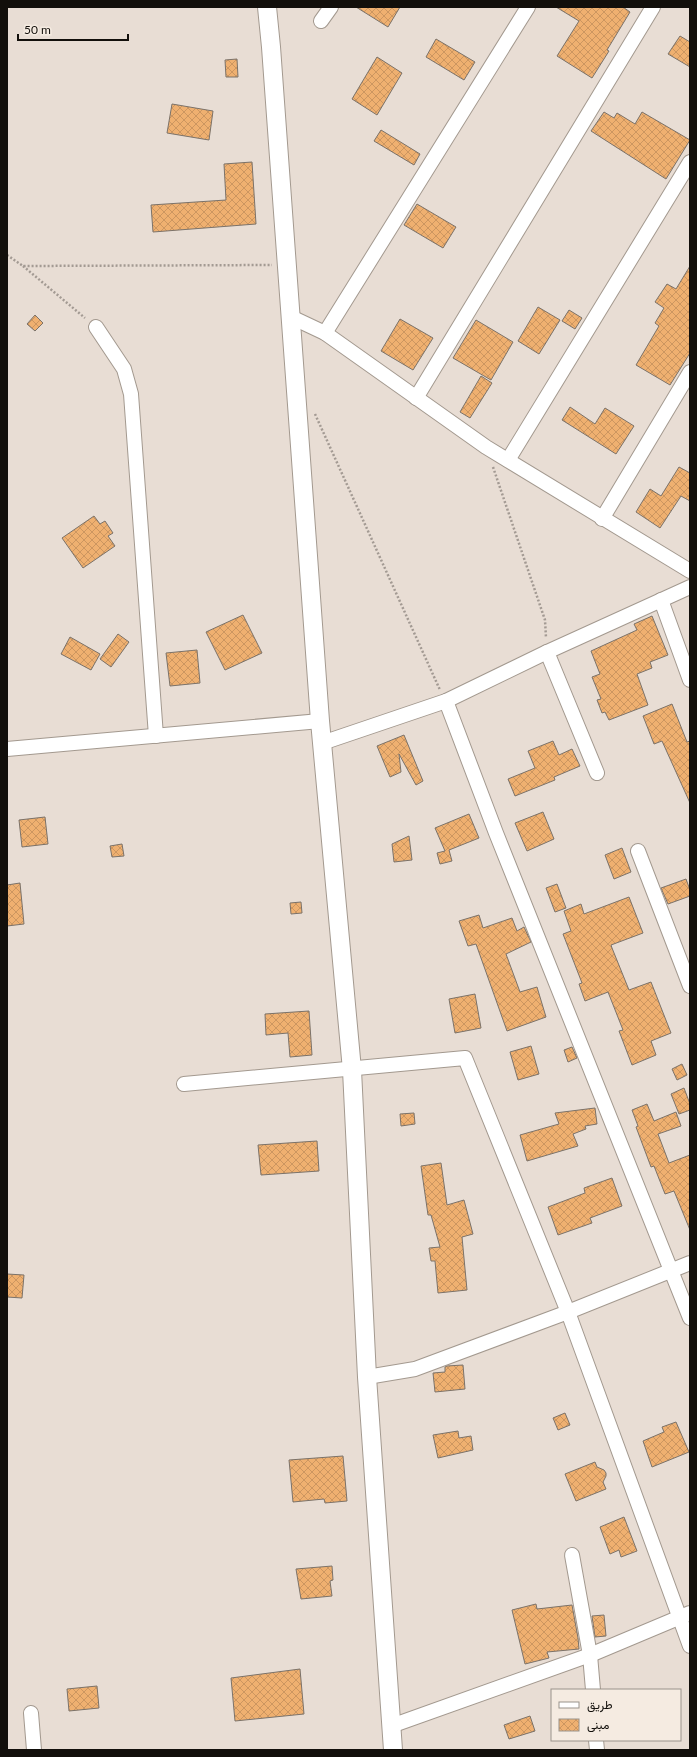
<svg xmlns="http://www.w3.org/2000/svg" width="697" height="1757" font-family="Lato,Vazirmatn,sans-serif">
	<defs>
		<pattern id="building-cross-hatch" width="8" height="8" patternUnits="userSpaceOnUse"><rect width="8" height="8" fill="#efb070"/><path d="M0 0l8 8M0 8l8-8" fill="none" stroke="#cc9660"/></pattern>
	</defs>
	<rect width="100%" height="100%" fill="#e8ddd4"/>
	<g fill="url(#building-cross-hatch)" stroke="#7b7269">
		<polygon points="356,7 400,7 388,27"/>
		<polygon points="556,7 623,7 630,12 607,50 609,51 592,78 557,56 579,21"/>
		<polygon points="680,36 690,42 690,67 668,54"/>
		<polygon points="436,39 475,62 464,80 426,57"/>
		<polygon points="377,57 402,73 377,115 352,99"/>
		<polygon points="237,59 238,77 226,77 225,60"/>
		<polygon points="172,104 213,111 209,140 167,133"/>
		<polygon points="604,112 614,118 617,113 635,124 642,112 690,140 666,179 591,131"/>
		<polygon points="381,130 420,154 414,165 374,141"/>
		<polygon points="252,162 256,224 153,232 151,205 226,200 224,164"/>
		<polygon points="417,204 456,227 443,248 404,225"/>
		<polygon points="690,266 690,353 670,385 636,365 659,326 655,323 664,308 655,302 667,284 676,289"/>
		<polygon points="538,307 560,320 539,354 518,341"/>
		<polygon points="569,310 582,318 575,329 562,321"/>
		<polygon points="35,315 43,323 35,331 27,324"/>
		<polygon points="400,319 433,338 413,370 381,351"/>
		<polygon points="476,320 513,342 491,380 453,358"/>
		<polygon points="481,376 492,383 470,418 460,412"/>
		<polygon points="570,407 595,424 605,408 634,426 616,454 562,420"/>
		<polygon points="679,467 690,473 690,501 681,496 660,528 636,512 650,489 661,496"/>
		<polygon points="94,516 100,524 105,521 113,533 108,536 115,546 83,568 62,538"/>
		<polygon points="243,615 262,653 225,670 206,632"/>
		<polygon points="652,616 668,655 650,662 652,668 637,674 648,705 609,720 605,712 602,713 597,700 601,699 592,677 600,674 591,651 637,630 634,624"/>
		<polygon points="118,634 129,642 111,667 100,659"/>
		<polygon points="70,637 100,654 91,670 61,654"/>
		<polygon points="197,650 200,683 170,686 166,653"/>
		<polygon points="672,704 687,742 690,741 690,803 662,741 654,744 643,716"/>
		<polygon points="404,735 423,781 416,785 399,754 401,772 390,777 377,746"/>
		<polygon points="553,741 559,755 572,749 580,766 554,777 555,780 515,796 508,779 535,768 528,751"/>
		<polygon points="543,812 554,839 527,851 515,823"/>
		<polygon points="469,814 479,838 449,850 452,861 440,864 437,853 445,851 435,828"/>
		<polygon points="45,817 48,844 22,847 19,820"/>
		<polygon points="409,836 412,860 394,862 392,844"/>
		<polygon points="122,844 124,856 112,857 110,846"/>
		<polygon points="622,848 631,872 614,879 605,855"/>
		<polygon points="686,879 690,890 690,896 668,904 661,888"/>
		<polygon points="20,883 24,924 7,926 7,885"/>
		<polygon points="557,884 566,908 555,912 546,888"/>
		<polygon points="629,897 643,933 611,945 612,948 629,990 651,982 671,1033 651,1041 656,1055 632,1065 619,1031 623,1030 608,992 585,1001 579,984 582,983 563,934 571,931 564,911 581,904 584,914"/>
		<polygon points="301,902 302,913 291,914 290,903"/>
		<polygon points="479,915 483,928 512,918 517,931 524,927 531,942 506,954 520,992 537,987 546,1017 507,1031 476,944 468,946 459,921"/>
		<polygon points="475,994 481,1028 455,1033 449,999"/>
		<polygon points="309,1011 312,1055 290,1057 288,1033 266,1035 265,1014"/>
		<polygon points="531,1046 539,1074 518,1080 510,1052"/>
		<polygon points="572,1047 577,1058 568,1062 564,1050"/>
		<polygon points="682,1064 687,1075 677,1080 672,1069"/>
		<polygon points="684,1088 690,1104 690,1110 679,1114 671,1094"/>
		<polygon points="647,1104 654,1121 676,1112 681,1126 658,1134 669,1163 690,1155 690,1230 674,1191 665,1194 654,1166 651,1167 636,1127 638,1126 632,1110"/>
		<polygon points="595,1108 597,1124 585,1126 586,1129 573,1134 578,1146 527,1161 520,1135 559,1124 555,1113"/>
		<polygon points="414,1113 415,1124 401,1126 400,1114"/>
		<polygon points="317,1141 319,1171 261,1175 258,1145"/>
		<polygon points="441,1163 447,1205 464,1200 473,1234 462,1237 467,1290 438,1293 435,1261 431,1261 429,1248 440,1247 431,1215 428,1215 421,1166"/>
		<polygon points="612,1178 622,1206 590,1218 592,1223 558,1235 548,1207 585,1193 584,1188"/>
		<polygon points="7,1274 24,1275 22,1298 7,1297"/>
		<polygon points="463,1365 465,1389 435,1392 433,1373 445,1372 445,1367 447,1366"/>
		<polygon points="565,1413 570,1425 558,1430 553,1418"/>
		<polygon points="676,1422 689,1452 652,1467 643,1441 664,1432 662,1427"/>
		<polygon points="458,1431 459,1438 471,1436 473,1450 438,1458 433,1435"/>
		<polygon points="343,1456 347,1501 325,1503 324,1499 293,1502 289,1460"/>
		<polygon points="595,1462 597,1467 604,1470 606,1473 606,1476 603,1482 606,1489 576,1501 565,1474"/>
		<polygon points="624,1517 637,1551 621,1557 619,1550 610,1554 600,1527"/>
		<polygon points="332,1566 333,1580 330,1581 332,1596 301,1599 296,1569"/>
		<polygon points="536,1604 537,1609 572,1605 578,1638 579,1649 547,1652 549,1658 525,1664 512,1610"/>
		<polygon points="604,1615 606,1636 595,1637 592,1616"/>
		<polygon points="300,1669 304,1714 235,1721 231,1678"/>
		<polygon points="97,1686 99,1708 69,1711 67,1689"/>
		<polygon points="530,1716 535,1731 509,1739 504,1725"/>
	</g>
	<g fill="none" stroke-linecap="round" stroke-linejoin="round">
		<defs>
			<g id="minor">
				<polyline points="321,21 331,7"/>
				<polyline points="291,317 325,333 486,447 690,571"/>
				<polyline points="96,327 124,369 131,394 156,736"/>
				<polyline points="325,333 528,7"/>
				<polyline points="416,398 653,7"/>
				<polyline points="508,460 690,162"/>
				<polyline points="602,519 690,372"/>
				<polyline points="661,600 690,680"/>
				<polyline points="547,652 597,773"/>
				<polyline points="446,701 496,833 690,1318"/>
				<polyline points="322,743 446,701 547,652 690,587"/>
				<polyline points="7,749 320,721"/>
				<polyline points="638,851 690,986"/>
				<polyline points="184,1084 465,1058 568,1312 690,1646"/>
				<polyline points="367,1377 415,1369 568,1312 690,1263"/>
				<polyline points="572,1555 590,1655 593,1690"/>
				<polyline points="31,1713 34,1750"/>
				<polyline points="391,1726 590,1655 690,1613"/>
				<polyline points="596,1740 597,1750"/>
			</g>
			<polyline id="tertiary" points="267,7 271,47 320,721 352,1070 367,1377 393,1750"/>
		</defs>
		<use href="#minor" stroke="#a3998f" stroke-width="16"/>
		<use href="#tertiary" stroke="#a3998f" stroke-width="20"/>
		<g stroke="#a39a93" stroke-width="2.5" stroke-dasharray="2 2" stroke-linecap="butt">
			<polyline points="7,255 23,266 272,265"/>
			<polyline points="23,266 85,318"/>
			<polyline points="315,414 440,690"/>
			<polyline points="493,467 545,620 546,638"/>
		</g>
		<use href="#minor" stroke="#fff" stroke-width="14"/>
		<use href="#tertiary" stroke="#fff" stroke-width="18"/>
	</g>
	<rect width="697" height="1757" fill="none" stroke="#120f0b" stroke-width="16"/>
	<rect x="551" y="1689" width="130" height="52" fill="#f5ebe1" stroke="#9a938b"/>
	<rect x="559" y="1702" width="20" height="6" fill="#ffffff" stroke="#9a938b"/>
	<text x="587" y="1709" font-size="12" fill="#120f0b">طريق</text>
	<rect x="559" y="1719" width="20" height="12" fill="url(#building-cross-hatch)" stroke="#9a938b"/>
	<text x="587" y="1729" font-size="12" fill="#120f0b">مبنى</text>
	<path d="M18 34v6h110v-6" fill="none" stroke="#120f0b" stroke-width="2"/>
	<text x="24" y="34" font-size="12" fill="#120f0b" stroke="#f5ebe1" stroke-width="3" paint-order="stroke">50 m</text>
</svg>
